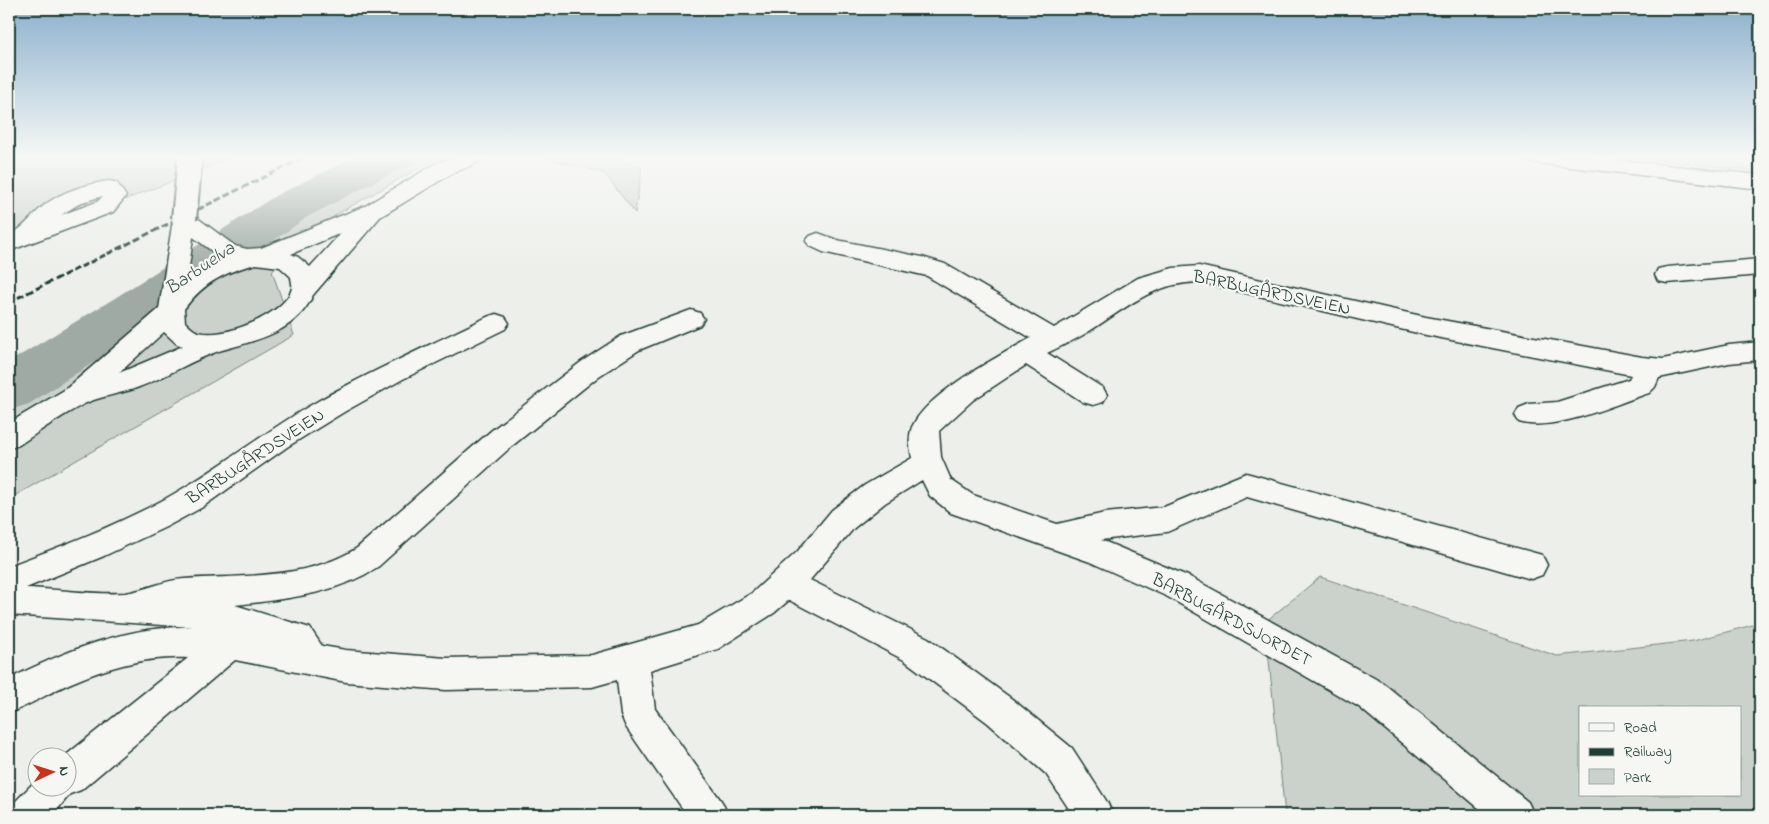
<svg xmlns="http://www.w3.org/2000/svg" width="1769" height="824" font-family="'Indie Flower',sans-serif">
	<rect width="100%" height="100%" fill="#edefea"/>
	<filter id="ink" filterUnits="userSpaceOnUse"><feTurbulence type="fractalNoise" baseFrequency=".02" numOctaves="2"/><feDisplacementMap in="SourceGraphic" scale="10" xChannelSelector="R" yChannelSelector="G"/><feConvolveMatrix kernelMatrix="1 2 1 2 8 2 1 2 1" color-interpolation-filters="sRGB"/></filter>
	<g filter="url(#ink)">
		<g fill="#cbd2cc" stroke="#758880" fill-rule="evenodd">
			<polygon points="9,157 234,157 9,245"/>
			<polygon points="385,157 439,157 337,214 272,271 294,335 9,499 9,367 127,307 272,210"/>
			<polygon points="541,157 614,157 642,168 635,213 604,173"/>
			<polygon points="1629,157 1760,157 1760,171 1757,171"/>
			<path d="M1320,577L1557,656L1693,641L1760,623V815H1285L1265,622ZM1580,708H1740V795H1580Z"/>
		</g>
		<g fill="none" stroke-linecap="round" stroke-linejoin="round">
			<polygon fill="#9faaa4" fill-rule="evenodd" points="354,157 417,157 411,166 396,171 309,216 153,324 29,404 9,410 9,362 115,298 275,196"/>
			<defs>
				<g id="minor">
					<polygon points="1525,157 1590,157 1760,175 1760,189 1536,163 1528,162"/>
					<path d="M109,181L117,183L126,196L113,212L9,251V235C23,229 30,218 41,208C61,191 84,185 109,181ZM103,196L97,202L61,215L82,202Z"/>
					<path d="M818,233L837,240L922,257L945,264L1054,328L1138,278L1173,268L1199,266L1426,317L1642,357L1663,359L1729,345L1760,342V360L1729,363L1659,378L1655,387L1649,393C1615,404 1553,433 1519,422L1515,415L1519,408L1529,404L1557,402L1629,379L1631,375L1426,335L1199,282C1152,283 1126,308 1088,332C1075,340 1061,346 1047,353L1103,388L1107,395L1103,402L1093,405L1083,402L1026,365L973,400L939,431L941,457L951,480L973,495L1057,524L1105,513L1164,507L1246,473L1542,555L1547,565L1542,575L1531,579L1247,497L1167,532L1101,540L1190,577L1383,683L1528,802L1534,815H1487L1359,707L1168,597L1090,562L951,513L930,496L922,480L885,503L854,528L810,580L928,638L1012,699L1072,748L1107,802L1113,815H1073L1046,774L988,723L904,660L789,600L774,613L718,649L650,670L655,709L722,802L728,815H687L626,727L621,715L617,680L592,687L446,690L346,682L235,660L81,790L70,794L53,815H9L15,802L38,778V786H68V756H65L188,658C148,656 108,667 71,683C50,692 31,705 9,713V679C66,651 127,625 193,627L9,615V566C62,546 115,526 165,499C218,470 265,431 318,401C373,370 431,345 487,317L496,314L505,317L509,323L505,329L403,379L344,412L287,447L201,508L166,527L104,556L26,588C56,589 95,595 125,593C144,591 164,580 184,579C241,575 307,580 357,548L492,430L581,362L621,336L691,310L700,313L704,319L700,325L639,350L599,376L512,446L379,566C336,595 284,599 235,605L310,628L322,646L346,650L446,658L592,655L698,625L752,593L797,552L832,510L865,485L912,458C910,448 908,437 912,427C927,393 999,356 1031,338L927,276L823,252L810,246L806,241L810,236Z"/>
					<polygon points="1760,259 1760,275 1667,283 1658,281 1655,275 1658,269 1667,267"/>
				</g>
				<path id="major" d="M454,157H482L479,162L451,174L380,217L313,295C296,332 258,340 222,350C193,359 167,377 139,387C121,394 100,396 84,404C61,416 40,431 19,445L9,448V423L66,389L159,309L173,219L176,214L184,212L192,214L235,246L247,249L261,248L365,206L435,164ZM341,233L310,267L298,257L291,254ZM193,237L220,257L188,275ZM256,264L280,267L291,277C291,280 293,285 292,288C286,315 217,343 194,330C191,328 188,325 185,322L184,309C204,282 225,272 256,264ZM164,332L177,344L183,346L119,373Z"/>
			</defs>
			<use href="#minor" stroke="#1f3d34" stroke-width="3"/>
			<use href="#major" stroke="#1f3d34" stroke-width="3"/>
			<use href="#minor" fill="#f6f6f2" fill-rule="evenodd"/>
			<use href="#major" fill="#f6f6f2" fill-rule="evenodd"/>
			<polyline stroke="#1f3d34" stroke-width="3" stroke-dasharray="7 3" stroke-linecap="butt" points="9,302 305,157"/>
			<defs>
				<polyline id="major-bridge" points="184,219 190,157"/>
			</defs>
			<use href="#major-bridge" stroke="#1f3d34" stroke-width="28" stroke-linecap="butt"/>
			<use href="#major-bridge" stroke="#f6f6f2" stroke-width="24"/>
		</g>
	</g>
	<linearGradient id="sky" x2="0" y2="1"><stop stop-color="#8bb0cd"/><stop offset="0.58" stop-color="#f7f8f6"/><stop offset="1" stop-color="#f7f8f6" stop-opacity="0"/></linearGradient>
	<rect width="1769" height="272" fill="url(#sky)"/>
	<g text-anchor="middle" stroke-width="4.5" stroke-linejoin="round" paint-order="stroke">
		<g font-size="18" fill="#1f3d34" stroke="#f6f6f2">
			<text transform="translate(1272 292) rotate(12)" y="6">BARBUGÅRDSVEIEN</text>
			<text transform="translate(255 456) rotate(-33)" y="6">BARBUGÅRDSVEIEN</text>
			<text transform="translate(1232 619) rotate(28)" y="6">BARBUGÅRDSJORDET</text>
		</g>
		<g font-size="19" font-style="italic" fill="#3f5850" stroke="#f6f6f2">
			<text transform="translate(199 267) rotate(-34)" y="7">Barbuelva</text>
		</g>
	</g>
	<rect width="1769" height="824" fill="none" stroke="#f6f6f2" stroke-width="30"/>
	<rect x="15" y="15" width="1739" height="794" fill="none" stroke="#1f3d34" stroke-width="2" filter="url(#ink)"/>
	<rect x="1579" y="706" width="162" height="90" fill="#f6f6f2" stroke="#a0aca6"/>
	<rect x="1589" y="723" width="25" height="8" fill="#f6f6f2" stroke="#a0aca6"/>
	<text x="1624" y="732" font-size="15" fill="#1f3d34">Road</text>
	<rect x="1589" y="748" width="25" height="8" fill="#1f3d34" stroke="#a0aca6"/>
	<text x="1624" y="756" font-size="15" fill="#1f3d34">Railway</text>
	<rect x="1589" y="769" width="25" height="15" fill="#cbd2cc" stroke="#a0aca6"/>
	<text x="1624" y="782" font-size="15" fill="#1f3d34">Park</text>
	<g transform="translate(52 772) rotate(86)"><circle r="24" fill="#f6f6f2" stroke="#a0aca6"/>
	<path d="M0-4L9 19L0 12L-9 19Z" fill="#c8321e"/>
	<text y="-8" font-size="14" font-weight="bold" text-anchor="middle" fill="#1f3d34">N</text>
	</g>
</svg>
